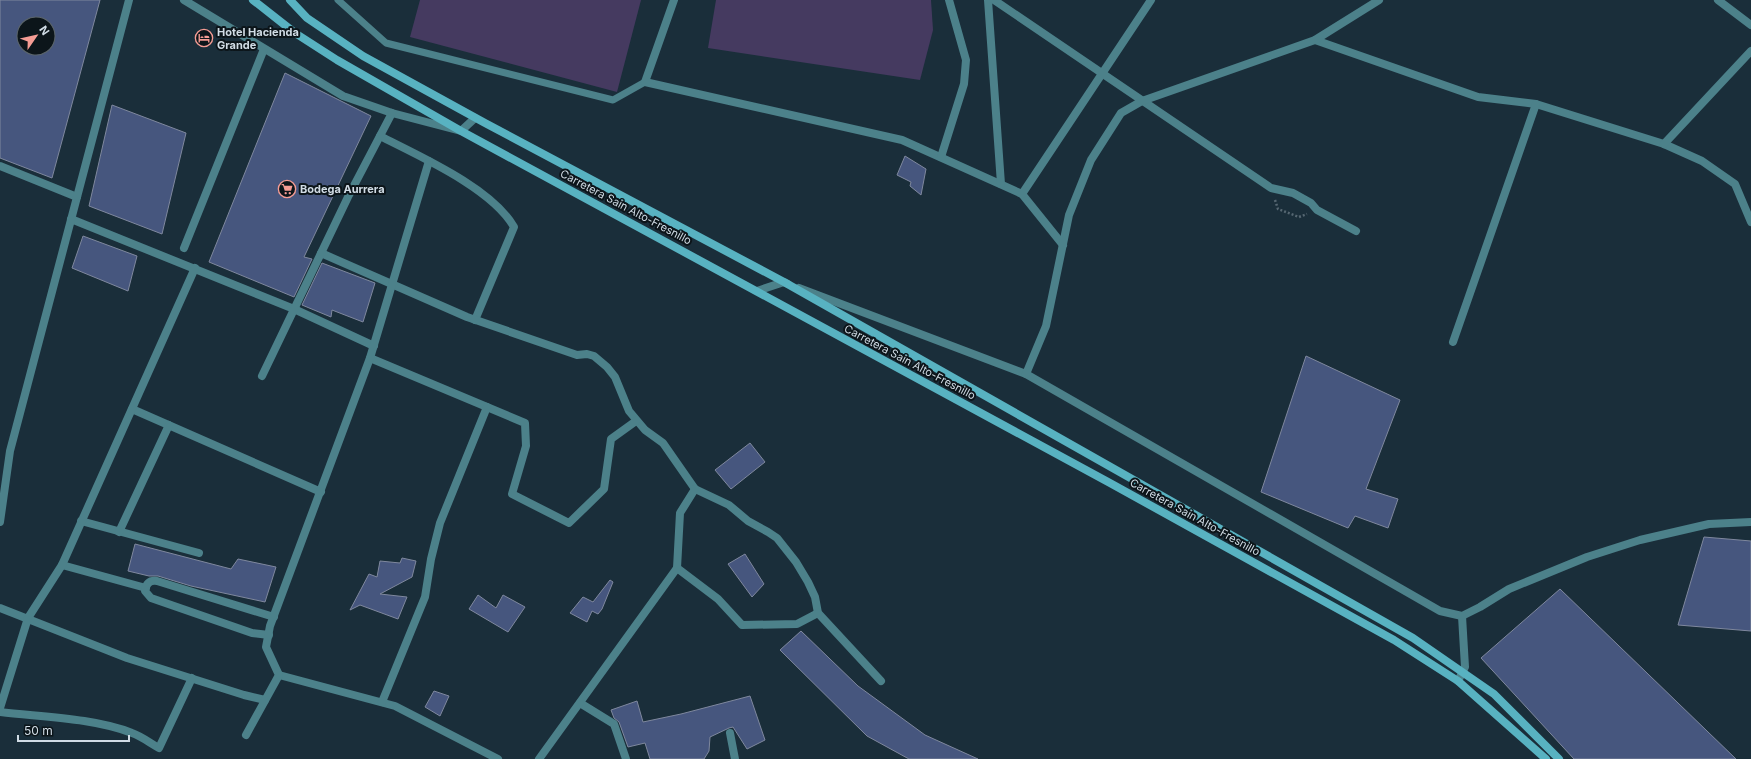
<svg xmlns="http://www.w3.org/2000/svg" width="1751" height="759" font-family="Inter,sans-serif">
	<rect width="100%" height="100%" fill="#1a2e3a"/>
	<g fill="#453a60">
		<polygon points="420,0 641,0 617,92 410,37"/>
		<polygon points="716,0 931,0 933,30 920,80 708,48"/>
	</g>
	<g fill="#46567e" stroke="#7f889e" fill-rule="evenodd">
		<path d="M0,0H100L52,178L0,158ZM24,24H48V48H24Z"/>
		<polygon points="285,73 371,116 304,257 312,259 294,297 209,262"/>
		<polygon points="112,105 186,133 162,234 89,206"/>
		<polygon points="905,156 926,169 921,195 910,186 911,182 897,175"/>
		<polygon points="83,236 137,256 128,291 72,268"/>
		<polygon points="322,263 375,283 363,322 332,310 331,317 302,305"/>
		<polygon points="1306,356 1400,400 1366,489 1398,499 1388,528 1355,516 1348,528 1261,492"/>
		<polygon points="750,443 765,462 731,489 715,470"/>
		<polygon points="1704,537 1751,541 1751,631 1678,625"/>
		<polygon points="135,544 231,569 238,559 276,567 265,602 191,586 158,576 149,576 128,571"/>
		<polygon points="745,554 764,584 752,597 728,564"/>
		<polygon points="402,558 416,561 412,577 380,594 407,597 398,619 360,605 350,610 369,574 377,577 380,561 400,563"/>
		<polygon points="610,580 613,582 602,609 598,614 592,611 587,622 570,613 583,597 593,602"/>
		<polygon points="1560,589 1736,759 1574,759 1481,658"/>
		<polygon points="478,595 496,608 503,595 525,607 508,632 469,609"/>
		<polygon points="801,631 858,686 925,735 978,759 909,759 867,736 780,650"/>
		<polygon points="434,691 449,696 440,716 425,707"/>
		<polygon points="750,696 765,740 747,749 733,727 729,728 710,737 709,751 704,759 650,759 645,743 628,747 619,722 614,718 611,710 637,701 643,722 681,714"/>
	</g>
	<g fill="none" stroke-linecap="round" stroke-linejoin="round">
		<polyline stroke="#566772" stroke-width="2.5" stroke-dasharray="2 2" stroke-linecap="butt" points="1275,200 1278,209 1299,217 1307,214"/>
		<polyline stroke="#4c818a" stroke-width="7" points="338,0 386,43 613,100 645,82"/>
		<g stroke="#4c818a" stroke-width="8">
			<polyline points="184,0 343,96 392,113 461,131 475,118"/>
			<polyline points="674,0 645,82 902,140 1022,194 1063,245"/>
			<polyline points="988,0 1001,184"/>
			<polyline points="994,0 1271,188 1293,193 1311,203 1317,210 1356,231"/>
			<polyline points="1718,0 1751,25"/>
			<polyline points="1315,40 1478,97 1536,104 1664,144 1702,161 1735,184 1751,222"/>
			<path d="M380,136C419,156 492,188 514,227L475,320"/>
			<polyline points="1664,144 1751,51"/>
			<polyline points="941,157 964,84 966,60 949,0"/>
			<polyline points="0,166 77,197"/>
			<polyline points="1022,194 1151,0"/>
			<polyline points="71,219 294,309 374,346"/>
			<polyline points="184,248 264,49"/>
			<polyline points="321,253 467,317 577,355 587,354 594,356 607,367 615,377 629,411 645,430 663,443 695,489 729,505 748,521 768,532 777,538 796,562 808,582 815,597 818,613 881,681"/>
			<polyline points="799,288 1026,374 1440,611 1462,616 1480,607 1509,589 1587,557 1640,540 1709,524 1751,522"/>
			<polyline points="757,291 784,282 788,284"/>
			<polyline points="1453,342 1536,104"/>
			<polyline points="370,358 525,423 526,446 512,494 569,523 604,489 611,439 636,421"/>
			<polyline points="1026,374 1046,326 1069,215 1091,160 1121,113 1142,101 1315,40 1379,0"/>
			<polyline points="262,376 348,197 392,113"/>
			<polyline points="132,409 321,492"/>
			<polyline points="81,521 199,553"/>
			<polyline points="0,522 10,451 129,0"/>
			<polyline points="119,532 169,425"/>
			<polyline points="62,565 146,588"/>
			<polyline points="677,568 718,599 742,625 797,624 818,613"/>
			<polyline points="0,608 127,658 244,695 265,700"/>
			<path d="M269,635L252,633L151,598L145,591C146,584 149,580 157,581L274,617"/>
			<polyline points="279,675 395,706 498,759"/>
			<polyline points="1458,681 1465,667 1462,616"/>
			<polyline points="382,702 425,597 431,559 440,523 487,407"/>
			<polyline points="580,703 614,724 626,759"/>
			<polyline points="0,708 28,618 62,565 195,268"/>
			<path d="M0,712C41,717 94,718 132,733C141,736 150,743 159,748L192,678"/>
			<polyline points="730,733 735,759"/>
			<polyline points="246,735 279,675 266,647 270,626 370,358 429,161"/>
			<polyline points="539,759 677,568 680,513 695,489"/>
		</g>
		<g stroke="#58b2c1" stroke-width="8">
			<polyline points="253,0 295,33 337,60 461,131 1110,483 1394,640 1458,681 1546,759"/>
			<polyline points="290,0 307,18 363,56 485,123 784,282 1413,638 1494,694 1559,759"/>
		</g>
	</g>
	<defs>
		<symbol id="hotel-ring" viewBox="-11 -11 22 22"><circle r="9.5" fill="#0c151a" stroke="#f59c94" stroke-width="1.5"/><path d="M-6-4.5h1.5V1H6V5H4.5V3h-9V5H-6ZM-4 0a1.8 1.8 0 1 1 3.6 0ZM.5 0V-2.5h3Q6-2.5 6 0Z" fill="#f59c94"/></symbol>
		<symbol id="supermarket-ring" viewBox="-11 -11 22 22"><circle r="9.5" fill="#0c151a" stroke="#f59c94" stroke-width="1.5"/><path d="M-6-5.5h2.5l.6 2H6L4.5 2H-2.5L-4.4-4H-6ZM-1.5 3.2a1.3 1.3 0 1 0 .1 0ZM3 3.2a1.3 1.3 0 1 0 .1 0Z" fill="#f59c94"/></symbol>
	</defs>
	<g fill-rule="evenodd">
		<use href="#hotel-ring" x="194" y="28" width="20" height="20"/>
		<use href="#supermarket-ring" x="277" y="179" width="20" height="20"/>
	</g>
	<g text-anchor="middle" stroke-width="4" stroke-linejoin="round" paint-order="stroke">
		<g font-size="11" font-weight="bold" fill="#d1dce5" stroke="#0c151a" text-anchor="start">
			<text x="217" y="36">Hotel Hacienda<tspan x="217" dy="13">Grande</tspan></text>
			<text x="300" y="193">Bodega Aurrera</text>
		</g>
		<g font-size="11" fill="#d1dce5" stroke="#0c151a">
			<text transform="translate(626 207) rotate(28)" y="4">Carretera Sain Alto-Fresnillo</text>
			<text transform="translate(910 362) rotate(28)" y="4">Carretera Sain Alto-Fresnillo</text>
			<text transform="translate(1195 517) rotate(29)" y="4">Carretera Sain Alto-Fresnillo</text>
		</g>
	</g>
	<g transform="translate(36 36) rotate(56)"><circle r="19" fill="#0c151a" stroke="#5b656b"/>
	<path d="M0-3L7 15L0 10L-7 15Z" fill="#f59c94"/>
	<text y="-6" font-size="11" font-weight="bold" text-anchor="middle" fill="#d1dce5">N</text>
	</g>
	<path d="M18 735v6h111v-6" fill="none" stroke="#d1dce5" stroke-width="2"/>
	<text x="24" y="735" font-size="12" fill="#d1dce5" stroke="#0c151a" stroke-width="3" paint-order="stroke">50 m</text>
</svg>
